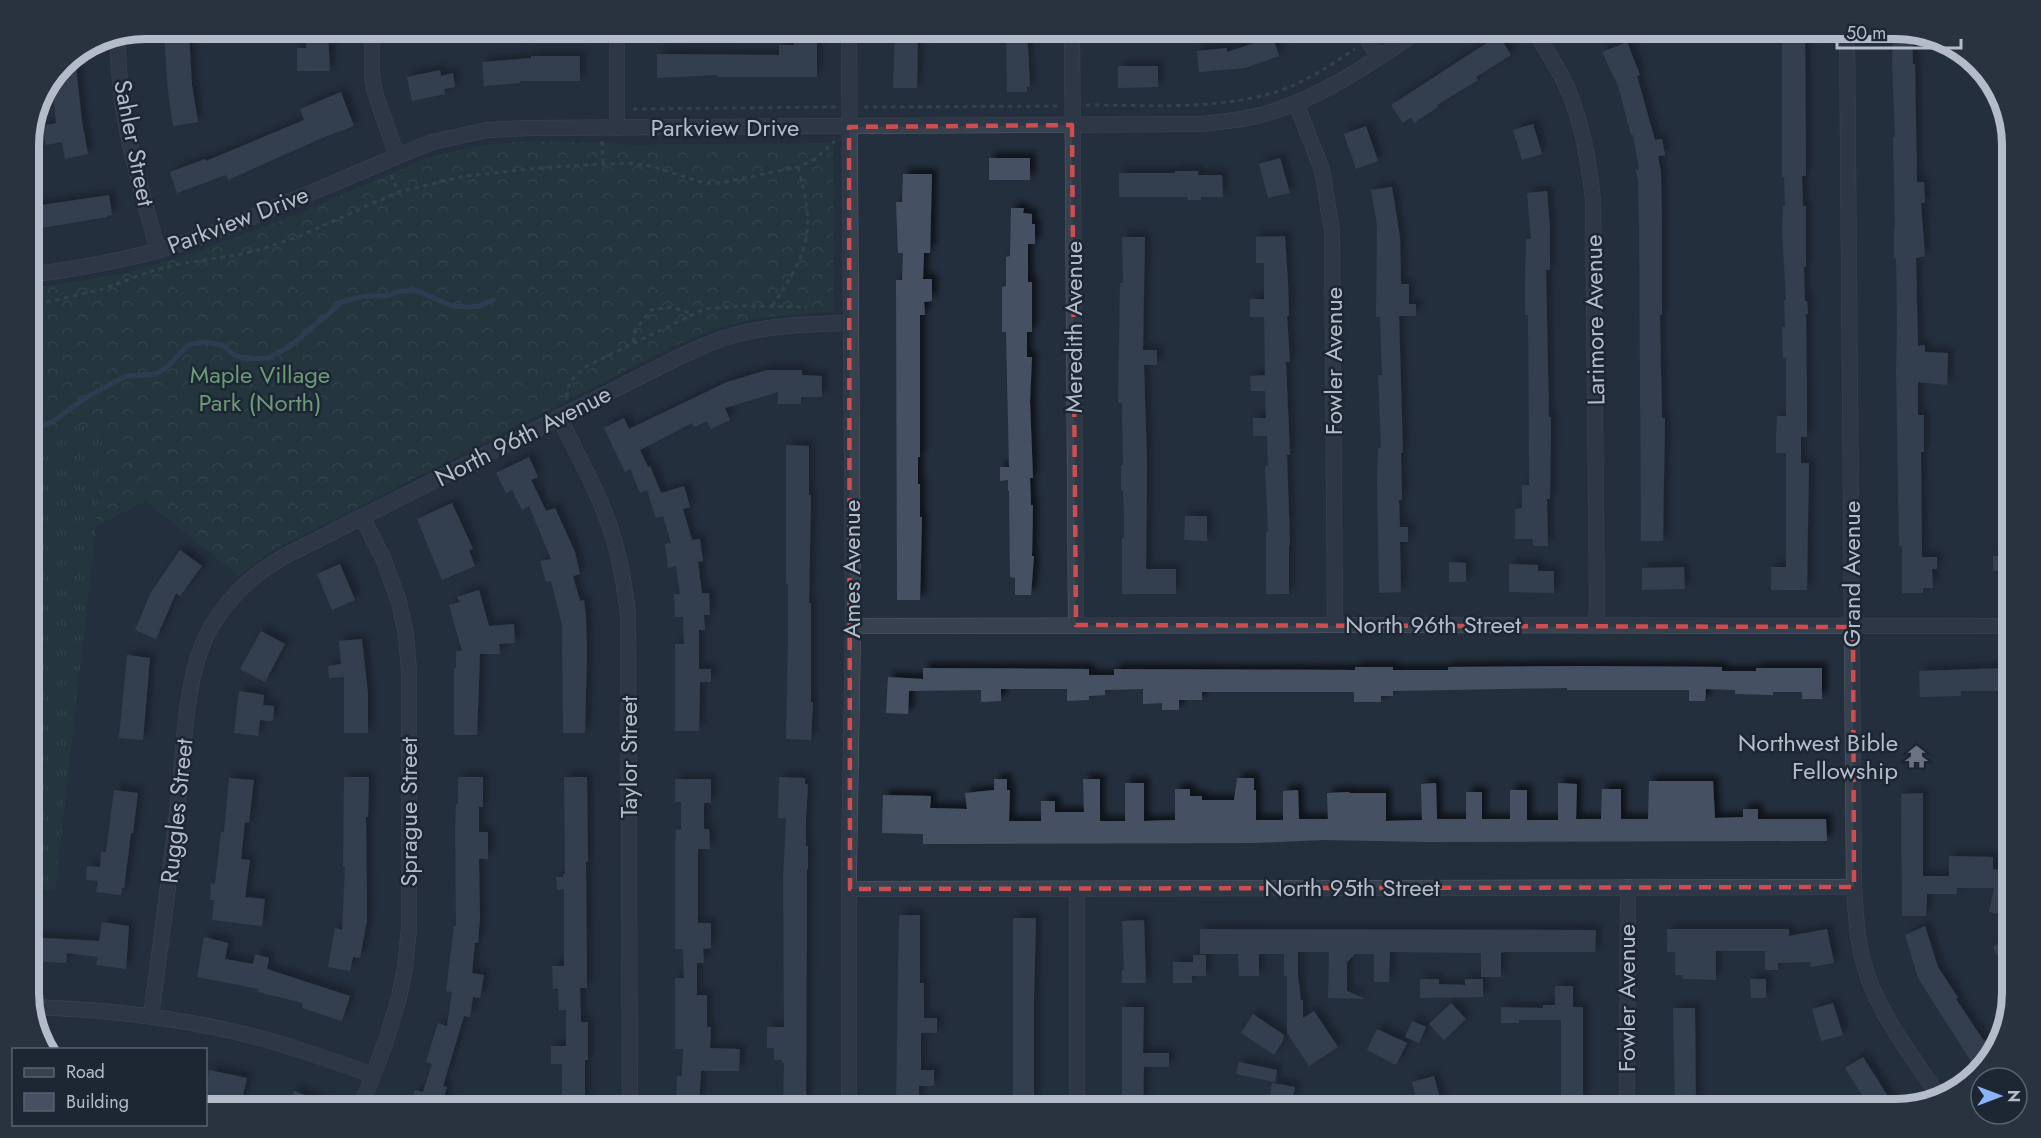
<svg xmlns="http://www.w3.org/2000/svg" width="2041" height="1138" font-family="Jost,sans-serif">
	<defs>
		<pattern id="grass-tufts" width="24" height="20" patternUnits="userSpaceOnUse" patternTransform="scale(1.5)"><rect width="24" height="20" fill="#263c3f"/><path d="M3 7l-1-3M5 7V3M7 7l1-3M15 17l-1-3M17 17v-4M19 17l1-3" fill="none" stroke="#435659"/></pattern>
		<pattern id="forest-crowns" width="20" height="18" patternUnits="userSpaceOnUse" patternTransform="scale(1.5)"><rect width="20" height="18" fill="#263c3f"/><path d="M2 6a3 3 0 1 1 6 0M12 15a3 3 0 1 1 6 0" fill="none" stroke="#435659"/></pattern>
		<filter id="shadow"><feDropShadow dx="5.5" dy="-5.5" stdDeviation="3" flood-color="#0009"/></filter>
	</defs>
	<rect width="100%" height="100%" fill="#242f3e"/>
	<polygon fill="url(#grass-tufts)" points="109,384 93,554 55,890 29,889 29,427"/>
	<path fill="url(#forest-crowns)" d="M536,141L606,143L630,145L833,143L834,311L759,318L721,327L676,345L285,544L266,554L239,576L146,501L96,526L104,438L93,435L83,426H67L52,441L41,461L29,498V289L122,274L188,255L295,215L425,159C464,147 495,143 536,141Z"/>
	<g fill="none" stroke-linecap="round" stroke-linejoin="round">
		<polyline stroke="#394c67" stroke-width="5" points="29,427 37,427 51,423 85,398 126,376 156,374 167,367 188,345 204,342 223,345 234,355 247,359 268,358 289,347 342,302 365,296 386,296 400,291 418,291 452,306 468,307 479,306 493,300"/>
	</g>
	<g fill="#455162" filter="url(#shadow)">
		<polygon points="895,28 918,28 917,88 893,88"/>
		<polygon points="1006,28 1027,28 1030,87 1027,87 1027,92 1007,92"/>
		<polygon points="1782,28 1805,28 1806,176 1802,176 1803,206 1806,206 1806,267 1804,267 1805,301 1807,301 1808,314 1806,314 1807,406 1807,437 1801,437 1801,463 1809,463 1807,590 1771,590 1771,567 1786,567 1786,453 1776,453 1776,436 1777,416 1786,416 1786,358 1783,358 1782,327 1785,327 1784,300 1786,300 1782,231 1783,206 1785,206 1784,177 1782,177"/>
		<polygon points="1893,28 1912,33 1913,64 1915,64 1917,182 1924,182 1925,203 1921,203 1925,256 1916,258 1918,346 1925,345 1925,352 1948,353 1947,385 1918,382 1918,415 1924,415 1924,452 1921,452 1922,557 1937,557 1937,569 1932,569 1933,588 1923,588 1923,593 1902,593 1902,546 1899,546 1896,371 1897,324 1896,258 1894,258 1894,227 1895,227 1893,137 1895,137 1892,61"/>
		<polygon points="306,34 328,34 330,71 297,71 297,48 306,48"/>
		<polygon points="189,35 192,85 198,122 173,126 168,92 164,36"/>
		<polygon points="794,35 817,35 817,77 718,77 718,75 657,78 657,54 779,55 779,45 794,45"/>
		<polygon points="1499,35 1511,55 1476,77 1478,80 1437,105 1438,107 1414,123 1411,117 1403,123 1391,105"/>
		<polygon points="1273,37 1279,56 1245,68 1199,72 1197,51 1227,48 1227,52"/>
		<polygon points="1627,42 1640,75 1637,76 1655,140 1662,139 1665,155 1658,156 1661,173 1662,226 1662,315 1660,315 1662,418 1665,418 1663,541 1641,541 1639,225 1638,181 1636,170 1639,169 1633,135 1631,135 1618,86 1602,52"/>
		<polygon points="74,55 74,67 76,67 82,121 88,154 65,159 62,142 46,145 42,126 56,123 52,79 63,62"/>
		<polygon points="531,56 580,56 580,81 520,81 520,83 484,86 482,62 531,58"/>
		<polygon points="1118,66 1158,66 1158,87 1118,88"/>
		<polygon points="440,70 441,76 453,73 455,87 444,89 445,94 412,101 407,77"/>
		<polygon points="341,92 354,126 322,138 228,180 226,175 177,193 170,172 205,159 206,161 304,120 300,109"/>
		<polygon points="1533,124 1542,154 1522,160 1513,130"/>
		<polygon points="1366,126 1378,161 1356,169 1344,134"/>
		<rect x="989" y="158" width="41" height="22"/>
		<polygon points="1280,158 1290,193 1268,198 1259,164"/>
		<polygon points="1175,171 1198,171 1198,175 1222,175 1223,197 1201,197 1201,200 1188,200 1187,197 1119,197 1119,173 1175,173"/>
		<polygon points="903,174 932,174 930,253 924,253 923,279 932,279 932,301 924,302 925,315 920,315 920,457 918,457 918,484 920,484 920,517 922,517 920,600 897,600 896,280 902,280 903,253 898,253 896,202 902,202"/>
		<polygon points="1392,187 1400,237 1401,284 1409,284 1409,304 1416,304 1416,316 1399,316 1403,453 1401,453 1402,500 1399,500 1400,527 1408,527 1408,542 1400,542 1401,592 1379,593 1377,481 1378,448 1381,448 1378,375 1382,375 1380,317 1376,317 1377,225 1371,190"/>
		<polygon points="1547,191 1550,229 1550,270 1546,270 1549,417 1551,417 1550,499 1547,499 1548,546 1533,546 1533,539 1515,539 1515,509 1522,508 1522,485 1529,485 1529,462 1528,315 1525,315 1525,283 1526,239 1531,239 1527,193"/>
		<polygon points="109,195 112,215 107,216 107,217 29,230 29,207"/>
		<polygon points="1011,208 1024,208 1023,213 1032,214 1032,224 1035,224 1035,244 1028,244 1028,282 1032,282 1032,332 1027,332 1027,357 1032,357 1030,402 1033,478 1030,478 1031,505 1033,505 1032,556 1034,556 1031,595 1015,595 1015,578 1010,577 1009,491 1008,491 1008,480 1000,481 1000,467 1009,467 1006,332 1002,332 1002,287 1006,286 1006,257 1010,256"/>
		<polygon points="1285,236 1288,283 1289,316 1287,316 1290,362 1286,362 1290,455 1287,455 1290,545 1289,545 1289,594 1266,594 1266,532 1268,532 1265,466 1268,466 1267,436 1253,436 1253,418 1266,418 1265,391 1251,391 1250,376 1265,375 1264,317 1250,317 1250,299 1264,299 1264,263 1256,263 1256,237"/>
		<polygon points="1122,237 1145,237 1143,350 1157,350 1157,365 1144,365 1147,464 1146,569 1176,569 1176,594 1122,594 1122,538 1124,538 1124,512 1123,490 1121,490 1121,465 1123,465 1122,403 1118,403 1120,283 1123,283"/>
		<polygon points="767,370 802,370 802,375 822,376 822,397 801,397 801,404 778,404 778,392 725,408 730,420 711,429 707,421 694,427 692,423 640,450 648,467 650,466 661,493 684,486 690,507 683,509 692,540 700,539 703,561 698,562 702,593 709,593 710,615 704,615 705,630 699,630 699,669 711,669 711,682 700,682 699,731 675,731 675,644 684,644 683,617 675,617 674,594 680,594 676,566 668,568 665,544 671,543 663,516 656,518 647,490 640,493 630,469 625,472 604,428 624,418 629,429 727,382"/>
		<polygon points="786,445 809,446 809,495 811,495 809,603 811,603 811,702 813,702 811,740 786,739 788,641 788,584 786,584"/>
		<polygon points="529,457 538,477 531,480 546,511 555,508 575,552 580,574 573,576 580,601 584,600 586,617 587,651 585,733 563,733 562,625 551,581 546,582 540,561 551,559 529,506 522,510 512,490 506,493 496,473"/>
		<polygon points="452,503 473,549 469,550 475,566 442,580 417,519"/>
		<polygon points="1185,516 1207,516 1207,541 1184,540"/>
		<polygon points="180,550 202,566 180,596 176,593 156,639 135,630 151,592"/>
		<rect x="1993" y="556" width="19" height="15"/>
		<polygon points="1449,562 1466,563 1466,582 1449,582"/>
		<polygon points="340,564 355,600 332,610 317,574"/>
		<polygon points="1509,564 1538,565 1538,571 1554,571 1554,593 1509,592"/>
		<polygon points="1684,567 1685,589 1642,590 1642,568"/>
		<polygon points="479,590 489,626 514,624 515,643 499,644 500,654 480,654 477,735 454,735 454,668 456,668 456,651 462,651 449,605 460,602 457,597"/>
		<polygon points="261,631 285,644 265,682 240,669"/>
		<polygon points="362,639 368,694 368,733 344,733 344,677 329,678 328,666 341,664 339,641"/>
		<polygon points="127,655 150,658 143,740 119,738"/>
		<polygon points="1582,666 1722,667 1722,671 1756,671 1756,668 1822,668 1822,699 1802,699 1802,692 1773,692 1773,695 1735,694 1735,690 1706,689 1705,701 1689,701 1689,690 1567,690 1567,688 1393,691 1393,696 1381,696 1381,702 1354,702 1354,692 1202,692 1202,700 1179,700 1179,710 1162,710 1162,703 1143,704 1143,689 1105,690 1105,695 1089,696 1089,700 1067,701 1067,689 1001,689 1001,701 981,702 981,690 909,691 908,714 886,713 888,677 923,679 923,668 1089,669 1089,675 1114,675 1114,669 1355,670 1355,667 1393,667 1393,670 1448,670 1448,667"/>
		<polygon points="2006,668 2006,691 1961,691 1961,696 1920,697 1919,671"/>
		<polygon points="239,691 264,695 263,705 274,706 273,721 260,720 258,736 234,733"/>
		<polygon points="344,777 369,777 368,817 366,817 367,920 360,958 353,957 350,971 328,967 335,928 342,930 345,866 343,866"/>
		<polygon points="458,777 483,777 483,807 479,807 479,832 488,832 488,859 479,859 479,862 480,917 478,943 475,943 472,973 484,975 480,998 473,997 470,1017 464,1016 443,1086 447,1087 443,1099 467,1107 466,1110 409,1110 415,1090 423,1092 432,1064 426,1062 438,1023 447,1026 452,992 446,991 454,926 456,926 455,826 456,804 458,804"/>
		<polygon points="564,777 587,777 588,862 586,862 587,988 580,988 581,1022 588,1022 588,1060 585,1060 585,1110 562,1110 562,1064 551,1064 551,1046 566,1046 566,1010 559,1010 558,988 553,989 552,966 564,966 564,889 557,890 556,877 563,877 563,874 565,874"/>
		<polygon points="779,777 805,778 805,784 808,784 806,818 806,846 808,846 808,869 807,869 806,1110 783,1110 784,1063 782,1063 782,1060 774,1060 774,1048 767,1048 767,1027 784,1027 783,880 786,818 778,818"/>
		<polygon points="229,778 254,780 249,823 245,822 241,859 250,860 245,897 265,899 262,926 212,920 214,900 210,900 211,883 215,884 221,832 224,832"/>
		<polygon points="1237,778 1254,778 1254,790 1256,790 1256,820 1283,820 1283,791 1298,790 1299,819 1328,819 1327,793 1349,792 1350,793 1386,793 1386,821 1422,820 1421,784 1436,783 1437,819 1466,819 1466,792 1482,792 1482,819 1510,819 1510,790 1527,790 1527,820 1558,820 1558,783 1577,784 1576,819 1601,819 1602,789 1621,789 1621,819 1648,819 1649,781 1713,781 1715,818 1743,817 1743,809 1758,809 1758,819 1826,819 1827,841 1428,842 1324,840 1253,843 946,844 923,844 923,834 882,833 883,795 931,796 930,808 967,809 965,793 994,790 994,779 1007,779 1007,790 1010,790 1009,821 1041,821 1041,801 1055,801 1055,812 1084,812 1083,779 1100,779 1100,821 1125,821 1125,783 1144,783 1144,821 1175,820 1175,789 1190,789 1190,796 1202,796 1202,800 1234,800"/>
		<polygon points="675,779 711,779 711,803 704,803 704,829 709,829 710,849 698,849 698,923 711,923 711,948 703,949 704,963 697,963 697,995 707,995 707,1027 711,1027 710,1048 740,1049 739,1071 701,1071 699,1110 677,1110 678,1103 676,1103 677,1076 682,1076 683,1049 675,1049 675,978 684,978 683,949 675,949 675,846 676,830 681,829 681,802 675,802"/>
		<polygon points="114,790 138,793 133,833 131,833 124,888 122,888 121,895 96,892 98,881 86,880 87,866 100,867 101,852 106,852"/>
		<polygon points="1923,793 1923,876 1949,876 1949,856 1993,857 1993,869 2012,873 2012,917 1989,912 1994,888 1957,888 1957,894 1927,894 1926,916 1902,916 1901,794"/>
		<polygon points="899,915 920,915 920,983 924,983 924,1018 937,1018 937,1033 921,1033 921,1070 934,1070 934,1086 919,1086 919,1106 896,1105"/>
		<polygon points="1013,918 1036,918 1034,998 1034,1109 1013,1109"/>
		<polygon points="1144,920 1146,983 1122,983 1122,970 1124,970 1122,921"/>
		<polygon points="102,922 129,926 126,969 96,965 98,957 67,953 66,963 29,961 29,937 99,941"/>
		<polygon points="1925,926 1938,967 1958,998 1956,999 1984,1041 2003,1029 1997,1051 1977,1071 1918,978 1905,935"/>
		<polygon points="1200,929 1596,930 1595,952 1504,952 1501,953 1501,977 1481,977 1481,953 1390,952 1389,982 1374,982 1374,954 1355,954 1347,962 1347,991 1365,999 1328,998 1329,952 1298,952 1298,976 1301,1000 1303,1000 1303,1018 1314,1011 1338,1047 1309,1066 1287,1033 1287,976 1284,976 1284,954 1259,954 1259,976 1239,976 1238,954 1200,954"/>
		<polygon points="1667,929 1789,929 1789,936 1827,929 1834,963 1811,967 1810,962 1778,963 1778,970 1765,970 1765,951 1716,951 1716,980 1683,979 1683,975 1675,975 1675,952 1667,952"/>
		<polygon points="2012,936 2012,956 2001,962 1993,947"/>
		<polygon points="204,937 228,943 225,959 253,964 255,954 269,958 267,969 350,996 342,1021 302,1008 303,1003 258,992 259,989 197,977"/>
		<polygon points="1193,955 1206,955 1206,976 1192,976 1192,983 1173,983 1173,962 1193,962"/>
		<polygon points="1420,979 1439,979 1439,984 1465,985 1465,979 1483,979 1483,997 1420,998"/>
		<polygon points="1750,979 1766,979 1766,998 1751,998"/>
		<polygon points="1555,986 1573,986 1573,1007 1583,1007 1583,1109 1561,1109 1561,1020 1519,1020 1519,1023 1501,1023 1501,1007 1543,1008 1543,1005 1555,1005"/>
		<polygon points="1451,1003 1466,1019 1444,1040 1429,1024"/>
		<polygon points="1833,1003 1843,1035 1821,1041 1812,1009"/>
		<polygon points="1122,1007 1144,1007 1143,1053 1169,1053 1169,1067 1144,1067 1143,1109 1122,1109"/>
		<polygon points="1673,1008 1695,1008 1696,1109 1675,1109"/>
		<polygon points="1253,1014 1284,1035 1283,1041 1274,1055 1241,1033"/>
		<polygon points="1412,1021 1426,1027 1419,1043 1405,1037"/>
		<polygon points="1377,1029 1407,1043 1396,1065 1367,1050"/>
		<polygon points="1863,1057 1896,1109 1871,1109 1845,1068"/>
		<polygon points="1239,1062 1277,1070 1275,1082 1236,1074"/>
		<polygon points="209,1070 247,1078 241,1104 206,1095"/>
		<polygon points="1434,1076 1443,1109 1419,1109 1412,1082"/>
		<polygon points="1272,1083 1295,1087 1291,1109 1268,1109"/>
		<polygon points="294,1091 340,1108 339,1110 287,1110"/>
	</g>
	<g fill="none" stroke-linecap="round" stroke-linejoin="round">
		<defs>
			<g id="street">
				<polyline points="372,28 372,76 375,93 397,156"/>
				<polyline points="617,28 617,128"/>
				<polyline points="849,28 853,626 849,865 849,1109"/>
				<polyline points="1072,28 1076,625"/>
				<polyline points="1360,28 1379,57"/>
				<path d="M1533,28C1544,46 1555,63 1564,81C1582,118 1589,160 1593,200L1597,609L1595,625"/>
				<path d="M1847,28L1854,887C1856,916 1857,946 1867,974C1882,1019 1914,1058 1940,1098"/>
				<path d="M118,34C116,108 138,179 158,250"/>
				<polyline points="1296,103 1322,170 1332,231 1335,625"/>
				<path d="M29,275C82,268 135,259 186,242C269,213 350,175 432,142L487,130L529,128L1202,124C1227,121 1251,119 1274,111C1328,94 1376,59 1423,28"/>
				<path d="M559,417C577,454 598,491 611,530C620,557 624,584 628,612L630,1109"/>
				<polyline points="853,626 1335,625 2012,626"/>
				<polyline points="850,889 1854,887"/>
				<polyline points="1077,889 1077,1109"/>
				<path d="M31,1007C97,1009 163,1016 227,1030C277,1041 325,1058 373,1075"/>
				<path d="M151,1016C161,942 171,868 179,794C184,748 185,698 199,654C213,612 247,577 285,556L681,356C695,350 709,343 724,338C765,325 808,324 850,323"/>
				<polyline points="360,1109 386,1041 399,998 405,967 409,929 409,671 406,634 399,602 383,558 362,517"/>
				<polyline points="1627,1109 1628,887"/>
			</g>
		</defs>
		<use href="#street" stroke="#565f6c" stroke-width="16"/>
		<g stroke="#44595c" stroke-width="3" stroke-dasharray="4.5 4.5" stroke-linecap="butt">
			<polyline points="1381,33 1388,28"/>
			<polyline points="1436,39 1452,28"/>
			<path d="M1086,105C1151,105 1219,111 1282,90C1309,80 1332,64 1355,49"/>
			<polyline points="864,107 1058,106"/>
			<polyline points="633,109 836,107"/>
			<polyline points="602,141 603,163"/>
			<polyline points="391,175 398,192"/>
			<polyline points="29,306 103,289 151,271 179,264 242,254 265,248 300,236 398,192 465,176 550,167 629,163 651,166 704,183 720,183 798,167 815,159 835,141"/>
			<path d="M772,306C809,252 816,231 798,167"/>
			<polyline points="633,342 636,329 651,310 672,307 692,314"/>
			<path d="M567,397C566,383 578,372 589,365L704,309L742,306L807,307"/>
		</g>
		<use href="#street" stroke="#38414e" stroke-width="15"/>
	</g>
	<path d="M0 0H2041V1138H0ZM1072,125L1076,625L1853,627L1854,887L850,889L849,127Z" fill="#242f3e" fill-opacity=".55" fill-rule="evenodd"/>
	<path fill="none" stroke="#ce4d50" stroke-width="4.5" stroke-dasharray="12 8" stroke-linejoin="round" d="M1072,125L1076,625L1853,627L1854,887L850,889L849,127Z"/>
	<defs>
		<symbol id="temple-bare" viewBox="-9 -9 18 18"><path d="M0-6L5-2H3V0L6.5 2.5H4V6H1.5V3h-3V6H-4V2.5H-6.5L-3 0V-2H-5Z" fill="#6b7280" stroke="#1d2633" stroke-width="2.5" paint-order="stroke"/></symbol>
	</defs>
	<g fill-rule="evenodd">
		<use href="#temple-bare" x="1900" y="740" width="33" height="33"/>
	</g>
	<g text-anchor="middle" stroke-width="5" stroke-linejoin="round" paint-order="stroke">
		<g font-size="24" fill="#b4bcc9" stroke="#1d2633">
			<text x="725" y="136">Parkview Drive</text>
			<text transform="translate(134 143) rotate(79)" y="8">Sahler Street</text>
			<text transform="translate(238 220) rotate(-21)" y="8">Parkview Drive</text>
			<text transform="translate(1595 320) rotate(-91)" y="8">Larimore Avenue</text>
			<text transform="translate(1074 327) rotate(-90)" y="8">Meredith Avenue</text>
			<text transform="translate(1334 361) rotate(-90)" y="8">Fowler Avenue</text>
			<text transform="translate(523 436) rotate(-27)" y="8">North 96th Avenue</text>
			<text transform="translate(852 569) rotate(-90)" y="8">Ames Avenue</text>
			<text transform="translate(1852 574) rotate(-90)" y="8">Grand Avenue</text>
			<text x="1433" y="633">North 96th Street</text>
			<text transform="translate(629 757) rotate(-90)" y="8">Taylor Street</text>
			<text transform="translate(177 811) rotate(-84)" y="8">Ruggles Street</text>
			<text transform="translate(409 812) rotate(-90)" y="8">Sprague Street</text>
			<text x="1352" y="896">North 95th Street</text>
			<text transform="translate(1627 998) rotate(-90)" y="8">Fowler Avenue</text>
		</g>
		<g font-size="24" fill="#6b9a76" stroke="#1d2633">
			<text x="260" y="383">Maple Village<tspan x="260" dy="28">Park (North)</tspan></text>
		</g>
		<g font-size="24" fill="#b4bcc9" stroke="#1d2633" text-anchor="end">
			<text x="1898" y="751">Northwest Bible<tspan x="1898" dy="28">Fellowship</tspan></text>
		</g>
	</g>
	<path d="M0 0H2041V1138H0ZM145 39H1896A106 106 0 0 1 2002 145V993A106 106 0 0 1 1896 1099H145A106 106 0 0 1 39 993V145A106 106 0 0 1 145 39Z" fill="#29323f" fill-rule="evenodd"/>
	<path fill="none" stroke="#b4bcc9" stroke-width="8" d="M145 39H1896A106 106 0 0 1 2002 145V993A106 106 0 0 1 1896 1099H145A106 106 0 0 1 39 993V145A106 106 0 0 1 145 39Z"/>
	<rect x="12" y="1048" width="195" height="78" fill="#1d2633" stroke="#59626f" stroke-width="1.5"/>
	<rect x="24" y="1068" width="30" height="9" fill="#38414e" stroke="#59626f" stroke-width="1.5"/>
	<text x="66" y="1078" font-size="18" fill="#b4bcc9">Road</text>
	<rect x="24" y="1093" width="30" height="18" fill="#455162" stroke="#59626f" stroke-width="1.5"/>
	<text x="66" y="1108" font-size="18" fill="#b4bcc9">Building</text>
	<g transform="translate(1999 1096) rotate(90)"><circle r="28" fill="#1d2633" stroke="#59626f" stroke-width="1.5"/>
	<path d="M0-4.5L10 22L0 15L-10 22Z" fill="#8ab4f8"/>
	<text y="-9" font-size="16" font-weight="bold" text-anchor="middle" fill="#b4bcc9">N</text>
	</g>
	<path d="M1837 39v9h124v-9" fill="none" stroke="#b4bcc9" stroke-width="3"/>
	<text x="1846" y="39" font-size="18" fill="#b4bcc9" stroke="#1d2633" stroke-width="4.5" paint-order="stroke">50 m</text>
</svg>
